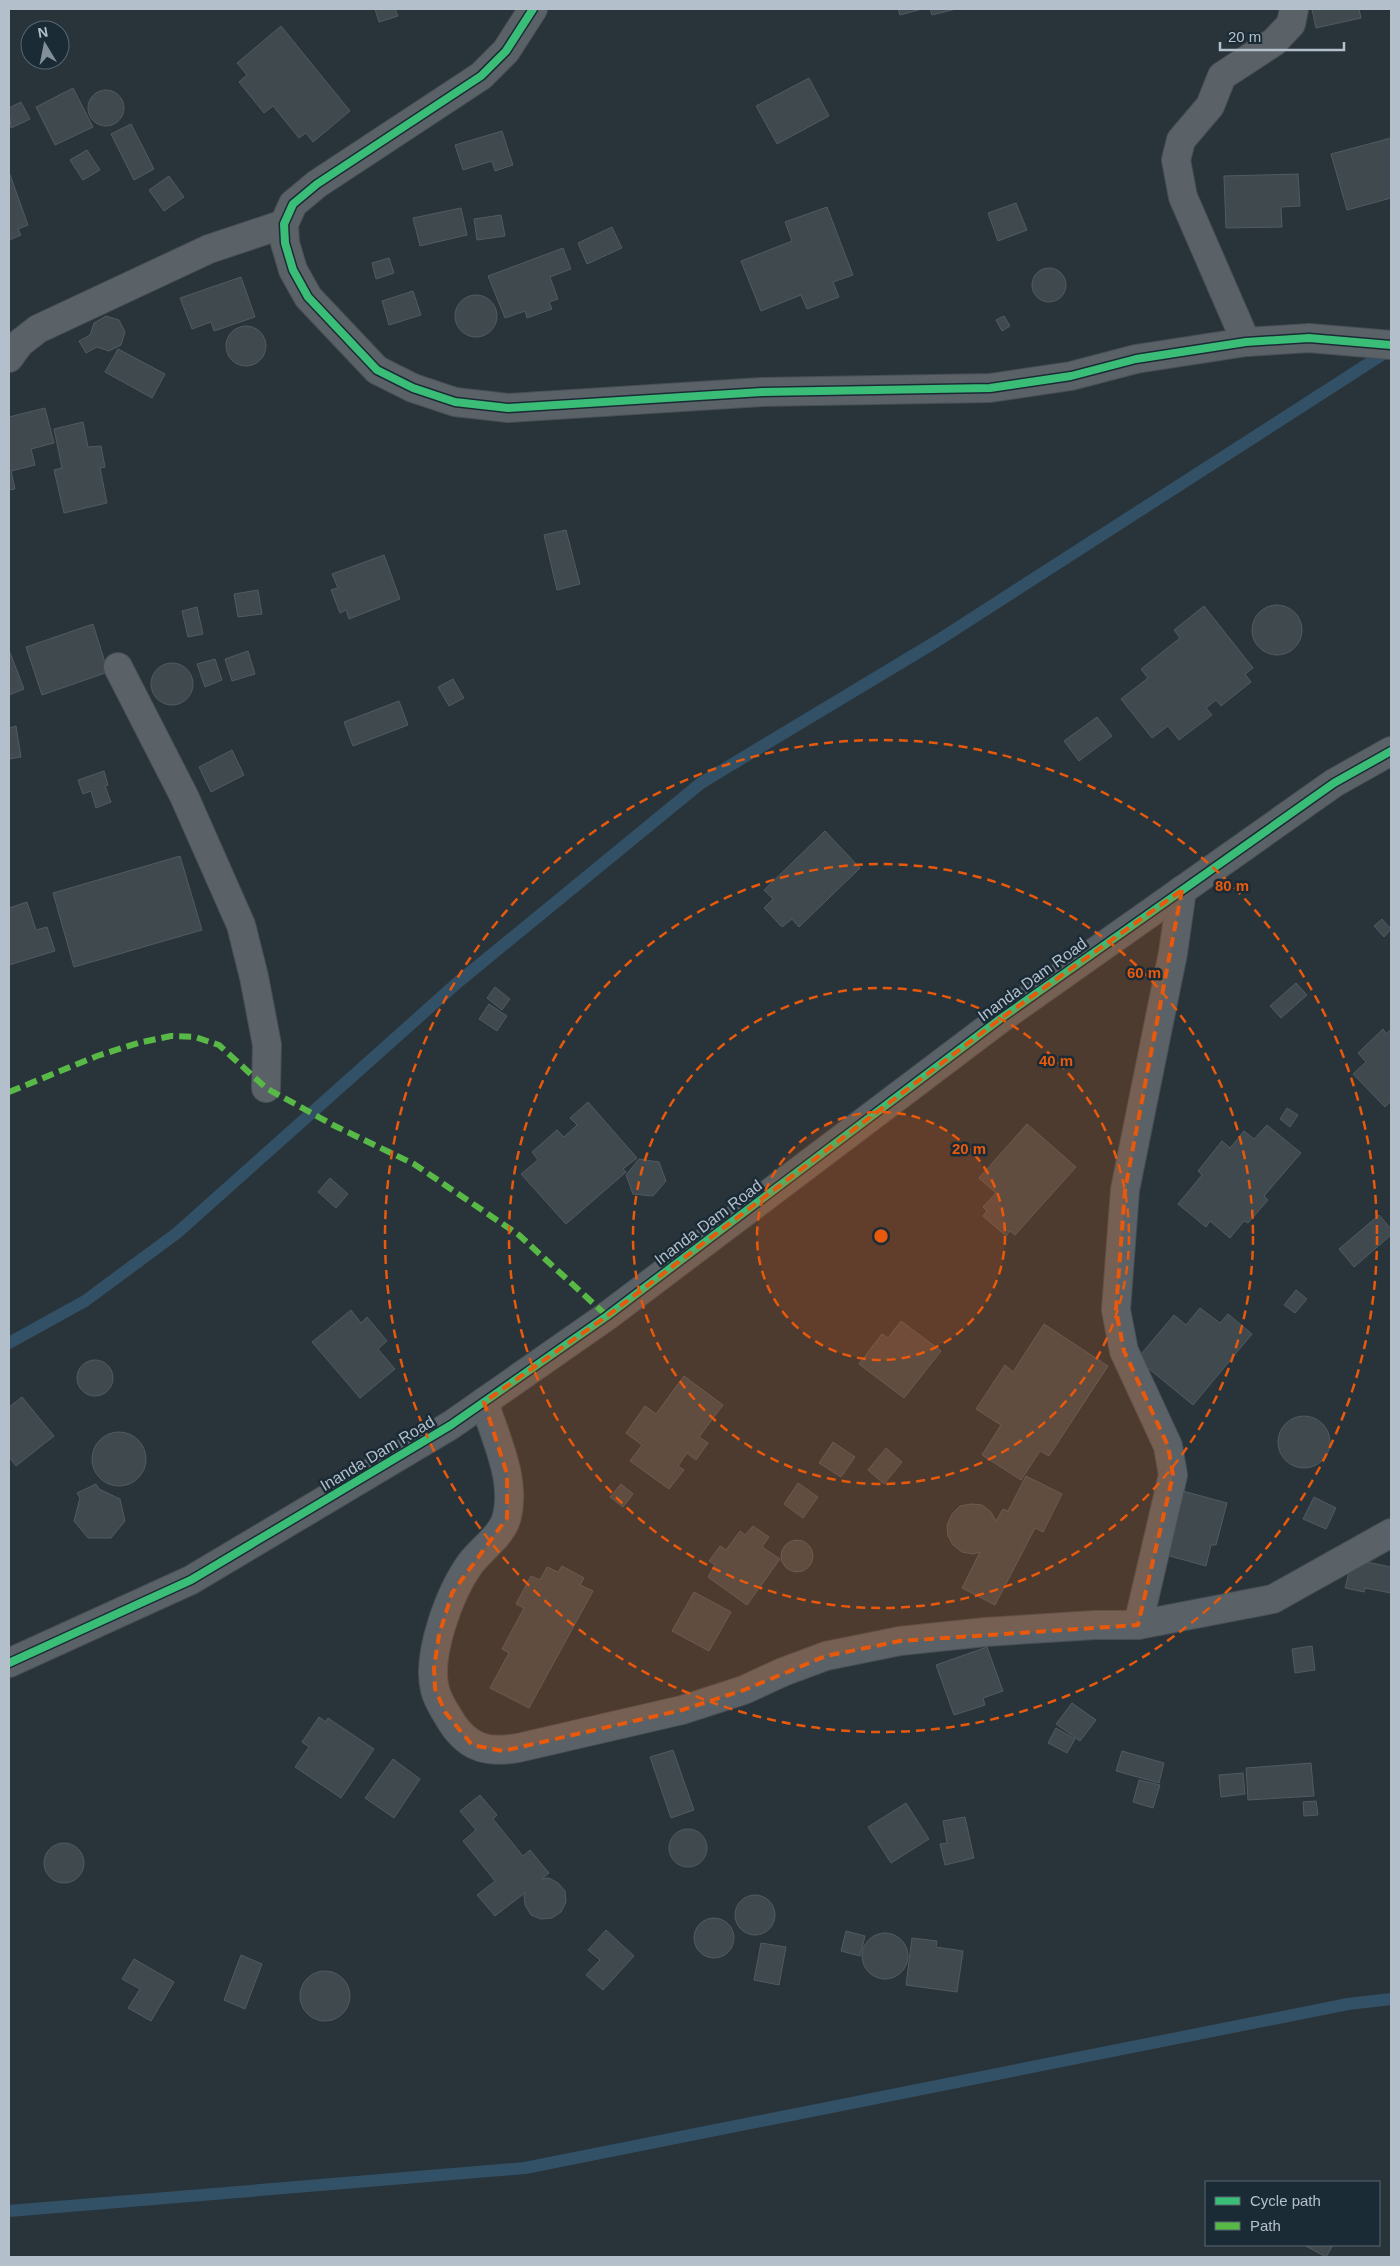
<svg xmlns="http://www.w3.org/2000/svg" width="1400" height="2266" font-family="Helvetica,sans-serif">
	<rect width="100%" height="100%" fill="#29343a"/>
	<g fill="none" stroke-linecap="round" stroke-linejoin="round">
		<g stroke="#335166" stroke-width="12">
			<polyline points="9,1343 85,1301 177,1233 457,983 701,783 937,641 1391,349"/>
			<polyline points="9,2211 525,2168 1348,2004 1391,1999"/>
		</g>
	</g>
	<g fill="#40494e" stroke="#515a61">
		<polygon points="375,9 395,9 398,16 379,22"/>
		<polygon points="898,9 922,9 900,15"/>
		<polygon points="930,9 956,9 932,15"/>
		<polygon points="1312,9 1359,9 1361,18 1316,28"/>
		<polygon points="281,26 350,111 313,142 306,133 299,138 273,106 264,113 239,82 247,75 237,63"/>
		<polygon points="809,78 829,116 777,144 756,106"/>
		<polygon points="73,88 93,127 55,145 36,107"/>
		<circle cx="106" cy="108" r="18"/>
		<polygon points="21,102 30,119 11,128 9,108"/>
		<polygon points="131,124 154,169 134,180 111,134"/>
		<polygon points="502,131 513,165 495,171 492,161 463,170 455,145"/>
		<polygon points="1391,138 1391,198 1347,210 1331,154"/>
		<polygon points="87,150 100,170 83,180 70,160"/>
		<polygon points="9,172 28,225 18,229 21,235 9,240"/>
		<polygon points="1298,174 1300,206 1281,207 1282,227 1226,228 1224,176"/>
		<polygon points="169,176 184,197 164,211 149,190"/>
		<polygon points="1016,203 1027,230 998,241 988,213"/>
		<polygon points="827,207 853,275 833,282 839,297 807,309 801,295 761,311 741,261 792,241 785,222"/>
		<polygon points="461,208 467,235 420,246 413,218"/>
		<polygon points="501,215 505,236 477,240 474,219"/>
		<polygon points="612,227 622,248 587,264 578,243"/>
		<polygon points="563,248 571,269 550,277 558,299 549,302 552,309 527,318 525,311 505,318 488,276"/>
		<polygon points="389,258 394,273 376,279 372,263"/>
		<circle cx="1049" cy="285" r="17"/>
		<polygon points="241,277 255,317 214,331 211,322 192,329 180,298"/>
		<polygon points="413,291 421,315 389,325 382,301"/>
		<circle cx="476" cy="316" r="21"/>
		<polygon points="106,316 119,320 125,332 121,345 109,351 97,347 86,353 79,341 90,335 94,323"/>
		<polygon points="1004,316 1010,326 1002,331 996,320"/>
		<circle cx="246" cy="346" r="20"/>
		<polygon points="118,349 165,374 152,398 105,372"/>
		<polygon points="45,408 54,443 31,449 35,465 11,471 15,489 9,490 9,417"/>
		<polygon points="83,422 88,447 101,446 105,467 100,468 107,503 64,513 54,470 62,468 54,429"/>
		<polygon points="566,530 580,584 557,590 544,535"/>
		<polygon points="384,555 400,599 349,619 346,610 340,613 331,590 338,588 332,574"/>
		<polygon points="258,590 262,614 238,617 234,594"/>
		<circle cx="1277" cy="630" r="25"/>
		<polygon points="1204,606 1253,668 1245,674 1251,682 1221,706 1216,700 1206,708 1212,715 1179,740 1168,726 1152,738 1121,699 1148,678 1141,669 1180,638 1174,630"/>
		<polygon points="197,607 203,634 188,637 182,611"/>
		<polygon points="93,624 108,672 42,695 26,647"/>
		<polygon points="9,650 24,689 9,695"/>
		<polygon points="248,651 255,674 232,681 225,659"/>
		<polygon points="215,659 222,680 205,687 197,664"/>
		<circle cx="172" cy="684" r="21"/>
		<polygon points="453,679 464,698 449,706 438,687"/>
		<polygon points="399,701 408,725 353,746 344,722"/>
		<polygon points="1097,717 1112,736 1079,761 1064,741"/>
		<polygon points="16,726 21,757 9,759 9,728"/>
		<polygon points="232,750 244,775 211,792 199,767"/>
		<polygon points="104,771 108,785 105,786 111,802 96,808 91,791 83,794 78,780"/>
		<polygon points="825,831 860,868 799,927 792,919 782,927 764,908 773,899 764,890"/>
		<polygon points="180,856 202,930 74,967 53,893"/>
		<polygon points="27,902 36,930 47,927 55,951 9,965 9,908"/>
		<polygon points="1382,919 1391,929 1384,937 1374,926"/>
		<polygon points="1296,983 1307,995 1281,1018 1270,1006"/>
		<polygon points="495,987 510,999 502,1010 487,998"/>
		<polygon points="489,1004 507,1016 497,1031 479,1019"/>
		<polygon points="1383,1029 1386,1034 1391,1029 1391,1101 1385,1107 1353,1074 1366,1062 1358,1053"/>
		<polygon points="588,1102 637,1158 623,1169 626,1172 566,1224 521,1174 538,1160 532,1152 557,1130 564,1137 577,1125 570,1118"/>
		<polygon points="1287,1108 1298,1115 1290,1127 1280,1119"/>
		<polygon points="1027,1124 1076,1167 1015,1235 1010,1231 1006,1236 983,1216 987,1211 983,1207 996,1193 979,1178"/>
		<polygon points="1267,1125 1301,1153 1264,1196 1268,1200 1248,1223 1244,1221 1230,1238 1210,1221 1206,1227 1178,1204 1202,1175 1198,1171 1222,1141 1230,1148 1244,1131 1254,1139"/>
		<polygon points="639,1159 659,1162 666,1181 653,1196 633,1194 626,1175"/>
		<polygon points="330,1178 348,1194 336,1208 318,1192"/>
		<polygon points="1379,1215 1391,1229 1391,1235 1354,1267 1339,1249"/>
		<polygon points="1296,1290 1307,1299 1295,1313 1284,1305"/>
		<polygon points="1200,1308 1220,1323 1228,1314 1252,1334 1193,1405 1137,1359 1174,1315 1186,1325"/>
		<polygon points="351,1310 361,1323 367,1317 387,1341 378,1349 395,1369 360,1398 312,1342"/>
		<polygon points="901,1321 941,1351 904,1398 859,1364 882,1334 888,1338"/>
		<polygon points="1044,1324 1108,1366 1049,1456 1040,1451 1021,1480 982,1455 1001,1425 976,1409 1005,1365 1013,1372"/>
		<circle cx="95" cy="1378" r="18"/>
		<polygon points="684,1376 723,1405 699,1437 708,1443 696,1460 687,1453 678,1466 684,1470 669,1489 630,1461 642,1445 626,1433 645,1406 656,1414"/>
		<polygon points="22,1397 54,1436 16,1466 9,1457 9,1407"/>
		<circle cx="1304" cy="1442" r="26"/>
		<circle cx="119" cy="1459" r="27"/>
		<polygon points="833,1442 855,1457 841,1477 819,1463"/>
		<polygon points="886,1448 902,1462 884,1484 868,1470"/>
		<polygon points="1026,1476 1062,1494 1043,1532 1035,1528 995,1605 962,1588 980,1552 973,1554 962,1552 953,1545 948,1536 947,1525 952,1514 960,1506 971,1504 982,1505 991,1512 996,1521 1003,1509 1008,1511"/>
		<polygon points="798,1483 818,1497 803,1518 784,1504"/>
		<polygon points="96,1484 99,1489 120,1499 125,1521 111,1538 88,1538 74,1521 80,1498 77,1493"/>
		<polygon points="621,1484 633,1494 623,1507 610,1497"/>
		<polygon points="1183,1491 1227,1503 1216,1545 1211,1545 1206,1566 1166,1555"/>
		<polygon points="1314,1497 1336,1508 1326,1529 1303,1519"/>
		<polygon points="753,1526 769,1537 762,1547 780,1559 747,1605 708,1577 715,1565 709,1561 720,1546 726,1550 740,1531 745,1535"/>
		<circle cx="797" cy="1556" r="16"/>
		<polygon points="1367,1562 1391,1567 1391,1593 1365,1588 1364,1592 1345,1588 1349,1572"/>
		<polygon points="562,1566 584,1578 580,1585 593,1591 529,1708 490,1688 509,1653 502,1649 524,1608 516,1604 531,1576 540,1580 547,1567 558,1572"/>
		<polygon points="694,1592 731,1612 709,1651 672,1631"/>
		<polygon points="1312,1646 1315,1670 1295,1673 1292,1649"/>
		<polygon points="987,1647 1003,1691 983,1698 985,1705 954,1715 936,1665"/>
		<polygon points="1072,1703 1096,1720 1080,1741 1056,1724"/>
		<polygon points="319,1717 326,1722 328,1718 374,1749 341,1798 295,1767 309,1747 302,1742"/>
		<polygon points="1056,1728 1075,1739 1067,1753 1048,1743"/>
		<polygon points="673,1750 694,1810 671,1818 650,1757"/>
		<polygon points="1122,1751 1164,1763 1159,1783 1116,1771"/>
		<polygon points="393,1759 420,1779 394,1818 365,1798"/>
		<polygon points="1311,1763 1314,1796 1248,1800 1246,1768"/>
		<polygon points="1243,1773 1245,1794 1221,1797 1219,1775"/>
		<polygon points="1139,1780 1160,1785 1153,1808 1133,1802"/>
		<polygon points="480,1795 497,1815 493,1819 523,1856 530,1850 549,1873 542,1879 549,1878 558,1883 565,1891 566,1902 561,1912 552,1918 541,1919 531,1915 525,1905 524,1895 526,1892 495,1916 477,1895 495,1881 463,1841 476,1830 460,1811"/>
		<polygon points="1316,1801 1318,1815 1304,1816 1303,1802"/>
		<polygon points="906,1803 929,1839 891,1863 868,1827"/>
		<polygon points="965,1817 974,1858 945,1865 940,1844 947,1843 943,1821"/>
		<circle cx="688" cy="1848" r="19"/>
		<circle cx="64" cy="1863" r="20"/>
		<circle cx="755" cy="1915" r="20"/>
		<circle cx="714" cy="1938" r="20"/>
		<polygon points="606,1930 634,1956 603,1990 586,1975 600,1960 588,1950"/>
		<polygon points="846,1931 865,1936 860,1956 841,1951"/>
		<circle cx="885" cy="1956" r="23"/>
		<polygon points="912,1938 937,1941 936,1947 963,1951 957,1992 906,1985"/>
		<polygon points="761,1943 786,1947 779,1985 754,1980"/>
		<polygon points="241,1955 262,1964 245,2009 224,2000"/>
		<polygon points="134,1959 174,1982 151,2021 128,2008 140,1989 122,1979"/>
		<circle cx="325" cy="1996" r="25"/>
		<polygon points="1304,2245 1333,2245 1326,2257"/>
	</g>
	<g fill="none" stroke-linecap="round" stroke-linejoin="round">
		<defs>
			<g id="minor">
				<polyline points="533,9 506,51 481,76 317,184 293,204 284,224 285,243 293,270 308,297 377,370 413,388 455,402 508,408 762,392 990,388 1071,376 1136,359 1246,342 1309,338 1391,345"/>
				<polyline points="1246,342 1183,197 1176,160 1181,140 1210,106 1222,76 1274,42 1291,24 1294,9"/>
				<polyline points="9,358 20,343 38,329 209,249 284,224"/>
				<polyline points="118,667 184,796 241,925 254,977 267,1045 266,1088"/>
				<path d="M484,1402C495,1437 516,1479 507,1516C503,1535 481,1549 470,1564C450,1592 426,1655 435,1690C438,1702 446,1713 452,1723C469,1749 489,1753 518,1748L682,1710L744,1690L783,1672L826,1656L900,1641L986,1632L1095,1625H1138L1273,1599L1391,1533"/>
				<polyline points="1138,1625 1173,1475 1168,1446 1124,1351 1116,1310 1125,1190 1173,953 1182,890"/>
			</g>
			<polyline id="tertiary" points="9,1663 191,1580 451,1425 607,1316 1000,1019 1334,783 1391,751"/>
		</defs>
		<use href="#minor" stroke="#474f54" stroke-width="30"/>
		<use href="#tertiary" stroke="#474f54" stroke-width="30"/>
		<use href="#minor" stroke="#5a6267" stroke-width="28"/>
		<use href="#tertiary" stroke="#5a6267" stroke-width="28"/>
		<polyline stroke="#58b947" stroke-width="6" stroke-dasharray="12 6" stroke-linecap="butt" points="9,1092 97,1056 138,1043 171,1036 195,1037 219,1045 266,1088 335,1126 414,1164 519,1235 607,1316"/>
		<defs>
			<g id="cycleway">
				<polyline points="533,9 506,51 481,76 317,184 293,204 284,224 285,243 293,270 308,297 377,370 413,388 455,402 508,408 762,392 990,388 1071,376 1136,359 1246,342 1309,338 1391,345"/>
				<polyline points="9,1663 191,1580 451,1425 607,1316 1000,1019 1334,783 1391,751"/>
			</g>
		</defs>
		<use href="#cycleway" stroke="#1b2b36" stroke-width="11"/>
		<use href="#cycleway" stroke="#3abd76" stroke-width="8"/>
	</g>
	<path fill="#e8590c" fill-opacity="0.2" stroke="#e8590c" stroke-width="4" stroke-dasharray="10 6" stroke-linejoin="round" d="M1182,890L1125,1190L1116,1310L1124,1351L1168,1446L1173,1475L1138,1625L900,1641L826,1656L744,1690L682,1710L503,1751L472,1745L445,1712L435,1689L434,1668L439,1635L452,1593L507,1518V1474L484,1402L607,1316L1000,1019Z"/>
	<circle cx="881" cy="1236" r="124" fill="#e8590c" fill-opacity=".12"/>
	<g fill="none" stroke="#e8590c" stroke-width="2.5" stroke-dasharray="9 6">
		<circle cx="881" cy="1236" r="124"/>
		<circle cx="881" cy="1236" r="248"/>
		<circle cx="881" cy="1236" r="372"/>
		<circle cx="881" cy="1236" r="496"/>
	</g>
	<g text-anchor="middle" stroke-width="5" stroke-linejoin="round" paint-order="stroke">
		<g font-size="16" fill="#b3c0cb" stroke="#1b2b36">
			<text transform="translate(1032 979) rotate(-36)" y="6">Inanda Dam Road</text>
			<text transform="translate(708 1222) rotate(-37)" y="6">Inanda Dam Road</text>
			<text transform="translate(377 1453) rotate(-31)" y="6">Inanda Dam Road</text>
		</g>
	</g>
	<circle cx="881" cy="1236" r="8" fill="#e8590c" stroke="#1b2b36" stroke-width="2.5"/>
	<g font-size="15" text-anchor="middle" font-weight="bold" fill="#e8590c" stroke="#1b2b36" stroke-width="5" stroke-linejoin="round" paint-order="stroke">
		<text x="1232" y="891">80 m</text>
		<text x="1144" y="978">60 m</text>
		<text x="1056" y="1066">40 m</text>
		<text x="969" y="1154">20 m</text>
	</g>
	<rect width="1400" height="2266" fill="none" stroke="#b3c0cb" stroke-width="20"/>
	<rect x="1205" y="2181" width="175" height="65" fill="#1b2b36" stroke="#586772"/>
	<rect x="1215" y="2197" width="25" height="8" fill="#3abd76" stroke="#586772"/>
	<text x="1250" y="2206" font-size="15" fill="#b3c0cb">Cycle path</text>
	<rect x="1215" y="2222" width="25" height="8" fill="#58b947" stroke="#586772"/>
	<text x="1250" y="2231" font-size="15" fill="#b3c0cb">Path</text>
	<g transform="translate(45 45) rotate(350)"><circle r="24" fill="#1b2b36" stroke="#586772"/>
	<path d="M0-4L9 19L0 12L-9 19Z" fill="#838f98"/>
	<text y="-8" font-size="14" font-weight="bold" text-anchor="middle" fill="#b3c0cb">N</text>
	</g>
	<path d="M1220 42v8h124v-8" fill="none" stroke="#b3c0cb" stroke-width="2.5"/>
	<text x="1228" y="42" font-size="15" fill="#b3c0cb" stroke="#1b2b36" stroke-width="4" paint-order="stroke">20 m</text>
</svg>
